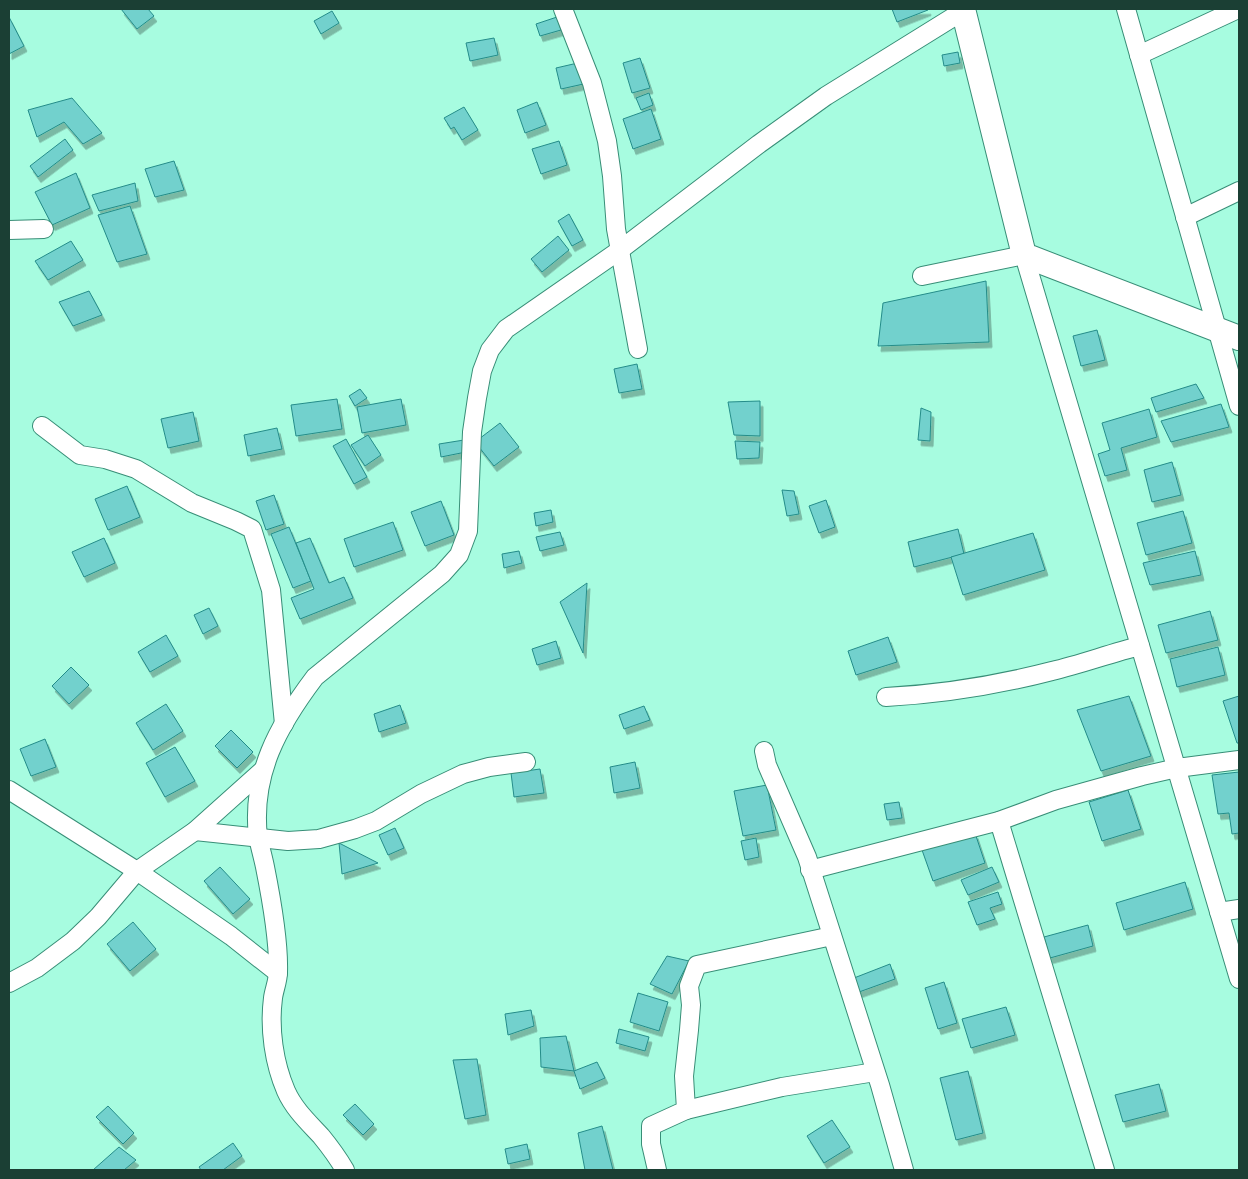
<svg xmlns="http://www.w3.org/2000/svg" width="1248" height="1179" font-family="Mulish,sans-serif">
	<defs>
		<filter id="shadow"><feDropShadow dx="3" dy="5.5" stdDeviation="0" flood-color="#0004"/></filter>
	</defs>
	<rect width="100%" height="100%" fill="#a7fce0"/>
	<g fill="#72d1cd" stroke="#248c89" filter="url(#shadow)">
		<polygon points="121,9 148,9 154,16 137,29"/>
		<polygon points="892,9 928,9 928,10 897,22"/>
		<polygon points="332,11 339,23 321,34 314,21"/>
		<polygon points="9,17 24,46 9,54"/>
		<polygon points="557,17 561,30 540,36 536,24"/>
		<polygon points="494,38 498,55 470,61 466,43"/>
		<polygon points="958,52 960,63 944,66 942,55"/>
		<polygon points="640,58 650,88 632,93 623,63"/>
		<polygon points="582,62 588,83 561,89 556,68"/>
		<polygon points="649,93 653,105 641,110 636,98"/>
		<polygon points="72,98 102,133 83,144 64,122 37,137 28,110"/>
		<polygon points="537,102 546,125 525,133 517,110"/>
		<polygon points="464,107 478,130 462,140 454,127 451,129 444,118"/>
		<polygon points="651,109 661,139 633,149 623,119"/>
		<polygon points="65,139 73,150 38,177 30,166"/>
		<polygon points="559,141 567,165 541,174 532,149"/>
		<polygon points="174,161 184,190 155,197 145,169"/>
		<polygon points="76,173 90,208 52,225 35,192"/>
		<polygon points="135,183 138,201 99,211 92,195"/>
		<polygon points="130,206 147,254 117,262 98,215"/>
		<polygon points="569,214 583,240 572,246 558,221"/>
		<polygon points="558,236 569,250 542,272 531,259"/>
		<polygon points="71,241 83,260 48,280 35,261"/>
		<polygon points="986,281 989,342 878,346 883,303"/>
		<polygon points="89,291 102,315 73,326 59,302"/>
		<polygon points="1097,330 1105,360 1081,366 1073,336"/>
		<polygon points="637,364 642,389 619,393 614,369"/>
		<polygon points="1196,384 1204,398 1156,412 1151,398"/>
		<polygon points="360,389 367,398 355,406 349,396"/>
		<polygon points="337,399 342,429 296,436 291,405"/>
		<polygon points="401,399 406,425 362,433 357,407"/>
		<polygon points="760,401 760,436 734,435 728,402"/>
		<polygon points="1221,404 1229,427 1171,442 1161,421"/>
		<polygon points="921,408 931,412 930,441 918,440"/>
		<polygon points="1149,409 1157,437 1121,448 1127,470 1105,476 1098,454 1110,450 1102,423"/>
		<polygon points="193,412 199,441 168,448 161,419"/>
		<polygon points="500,423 519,447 494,466 475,442"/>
		<polygon points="277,428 282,449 248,456 244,435"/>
		<polygon points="368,435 381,455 365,466 351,445"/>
		<polygon points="346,439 367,477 354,484 333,446"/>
		<polygon points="464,440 466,452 441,457 439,444"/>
		<polygon points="735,441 760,442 759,458 737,459"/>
		<polygon points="1172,462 1181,495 1152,502 1144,470"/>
		<polygon points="127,486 140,517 108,530 95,499"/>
		<polygon points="782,490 794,491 799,514 787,516"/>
		<polygon points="274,495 284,524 266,530 256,501"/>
		<polygon points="826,500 835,527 819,533 809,506"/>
		<polygon points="441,501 454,535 425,546 411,512"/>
		<polygon points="551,510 553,522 536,526 534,513"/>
		<polygon points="1183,511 1192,543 1146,555 1137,523"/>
		<polygon points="393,522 403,550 354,567 344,539"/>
		<polygon points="289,527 311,581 293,588 271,534"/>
		<polygon points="958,529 964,554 914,567 908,542"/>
		<polygon points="560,532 564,545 540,551 536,537"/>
		<polygon points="1033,533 1045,570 963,595 951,557"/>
		<polygon points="104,538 115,563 84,577 72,552"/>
		<polygon points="310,538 329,583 344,577 353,598 300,619 291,598 314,589 296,543"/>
		<polygon points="519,551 522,563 504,568 502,554"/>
		<polygon points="1195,551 1201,575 1150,585 1143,563"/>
		<polygon points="587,583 583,653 560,602"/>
		<polygon points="209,608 218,626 203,634 194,615"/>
		<polygon points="1210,611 1218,640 1166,653 1158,625"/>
		<polygon points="166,635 178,656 150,672 138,652"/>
		<polygon points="888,637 897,662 856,675 848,651"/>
		<polygon points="556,641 561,658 537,665 532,649"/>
		<polygon points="1218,647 1225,675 1177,687 1170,659"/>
		<polygon points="71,667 89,685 69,704 52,686"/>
		<polygon points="1129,696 1151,756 1101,771 1077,710"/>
		<polygon points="1239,696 1239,743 1237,743 1223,701"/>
		<polygon points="166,704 183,731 153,750 136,723"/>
		<polygon points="400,705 406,723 379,732 374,714"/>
		<polygon points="644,706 650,720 624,729 619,715"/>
		<polygon points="231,730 253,752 237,768 215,746"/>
		<polygon points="45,739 56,767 31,776 20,749"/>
		<polygon points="175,747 195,781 165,797 146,763"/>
		<polygon points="635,762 640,788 614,793 610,767"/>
		<polygon points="540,769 544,793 514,797 511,773"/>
		<polygon points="1239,772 1239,833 1232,834 1229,813 1218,814 1212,775"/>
		<polygon points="767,785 776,830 743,836 734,791"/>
		<polygon points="1128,790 1141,829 1102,841 1089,802"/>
		<polygon points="899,802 902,818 887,820 884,804"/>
		<polygon points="395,828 404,848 388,855 379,835"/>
		<polygon points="975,833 985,863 933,881 922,850"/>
		<polygon points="756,838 759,857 745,860 741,841"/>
		<polygon points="339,843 378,863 342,874"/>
		<polygon points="220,867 250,899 233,914 204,881"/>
		<polygon points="992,867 999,882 968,895 961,880"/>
		<polygon points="1185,882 1193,909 1124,930 1116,903"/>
		<polygon points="998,892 1002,904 990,908 995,919 977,925 968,902"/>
		<polygon points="133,922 156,949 130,971 107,944"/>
		<polygon points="1088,925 1093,946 1050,958 1044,937"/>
		<polygon points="667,956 689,961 672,994 650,984"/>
		<polygon points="890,964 895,979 859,992 854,978"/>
		<polygon points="944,982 957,1023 938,1029 925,988"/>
		<polygon points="638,993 668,1002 659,1031 630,1022"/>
		<polygon points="1006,1007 1015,1035 971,1048 962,1019"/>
		<polygon points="531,1010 534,1026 508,1035 505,1014"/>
		<polygon points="619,1029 649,1037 645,1051 616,1043"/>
		<polygon points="566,1036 574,1071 541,1067 540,1038"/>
		<polygon points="477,1059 486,1115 465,1119 453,1060"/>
		<polygon points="597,1062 605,1078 580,1089 574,1071"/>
		<polygon points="968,1071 983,1133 956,1140 940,1078"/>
		<polygon points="1159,1084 1166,1111 1123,1122 1115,1095"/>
		<polygon points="355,1104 374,1124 363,1135 343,1115"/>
		<polygon points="108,1106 134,1133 123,1144 96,1117"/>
		<polygon points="832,1120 850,1147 824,1163 807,1136"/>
		<polygon points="602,1126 613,1170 585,1170 578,1133"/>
		<polygon points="233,1143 242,1156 223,1170 201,1170 199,1167"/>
		<polygon points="527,1144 530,1159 508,1164 505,1149"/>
		<polygon points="119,1147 136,1160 124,1170 93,1170"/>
	</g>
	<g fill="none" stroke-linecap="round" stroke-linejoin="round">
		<defs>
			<g id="street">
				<polyline points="563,9 592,83 607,141 612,176 616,229 638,349"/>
				<polyline points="1126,9 1239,406"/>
				<polyline points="1139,55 1238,9"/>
				<polyline points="1185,217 1239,191"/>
				<polyline points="9,230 44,229"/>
				<polyline points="922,276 1024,255 1239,979"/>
				<polyline points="42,426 80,455 105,459 136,469 192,503 236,521 252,529 271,590 284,724"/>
				<path d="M886,697C942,694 998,685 1052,671C1082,664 1111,653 1140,646"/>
				<polyline points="764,751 767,765 807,857 880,1085 904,1170"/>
				<polyline points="9,790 137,871 231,936 278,973"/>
				<polyline points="999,821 1105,1170"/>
				<polyline points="195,831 288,841 319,839 355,829 376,821 421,794 463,774 489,767 526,762"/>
				<polyline points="810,870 999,821 1056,800 1142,776 1177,768 1239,760"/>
				<polyline points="1219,912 1239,909"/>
				<polyline points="9,983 37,968 73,941 98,917 137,871 195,831 262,771"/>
				<polyline points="686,1110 782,1087 875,1072"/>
				<path d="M345,1170C338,1158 330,1147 321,1136C308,1122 294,1109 286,1091C274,1063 269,1029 273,998C274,990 278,981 278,972C279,942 271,897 265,867C263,857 260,847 258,837C251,774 278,726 315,677L442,574L459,555L468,531L472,432L477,398L482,371L490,350L506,329L620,250L759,144L826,96L963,11"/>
				<polyline points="657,1170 651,1144 651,1126 686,1110 684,1076 689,1030 691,1005 689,986 697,965 832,936"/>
			</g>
			<polyline id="secondary" points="963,9 1024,255 1239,338"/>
		</defs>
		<use href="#street" stroke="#388e77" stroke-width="20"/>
		<use href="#secondary" stroke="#388e77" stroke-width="26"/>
		<use href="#street" stroke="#fff" stroke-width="18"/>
		<use href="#secondary" stroke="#fff" stroke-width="24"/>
	</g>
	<rect width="1248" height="1179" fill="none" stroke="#1b3f34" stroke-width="20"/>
</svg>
